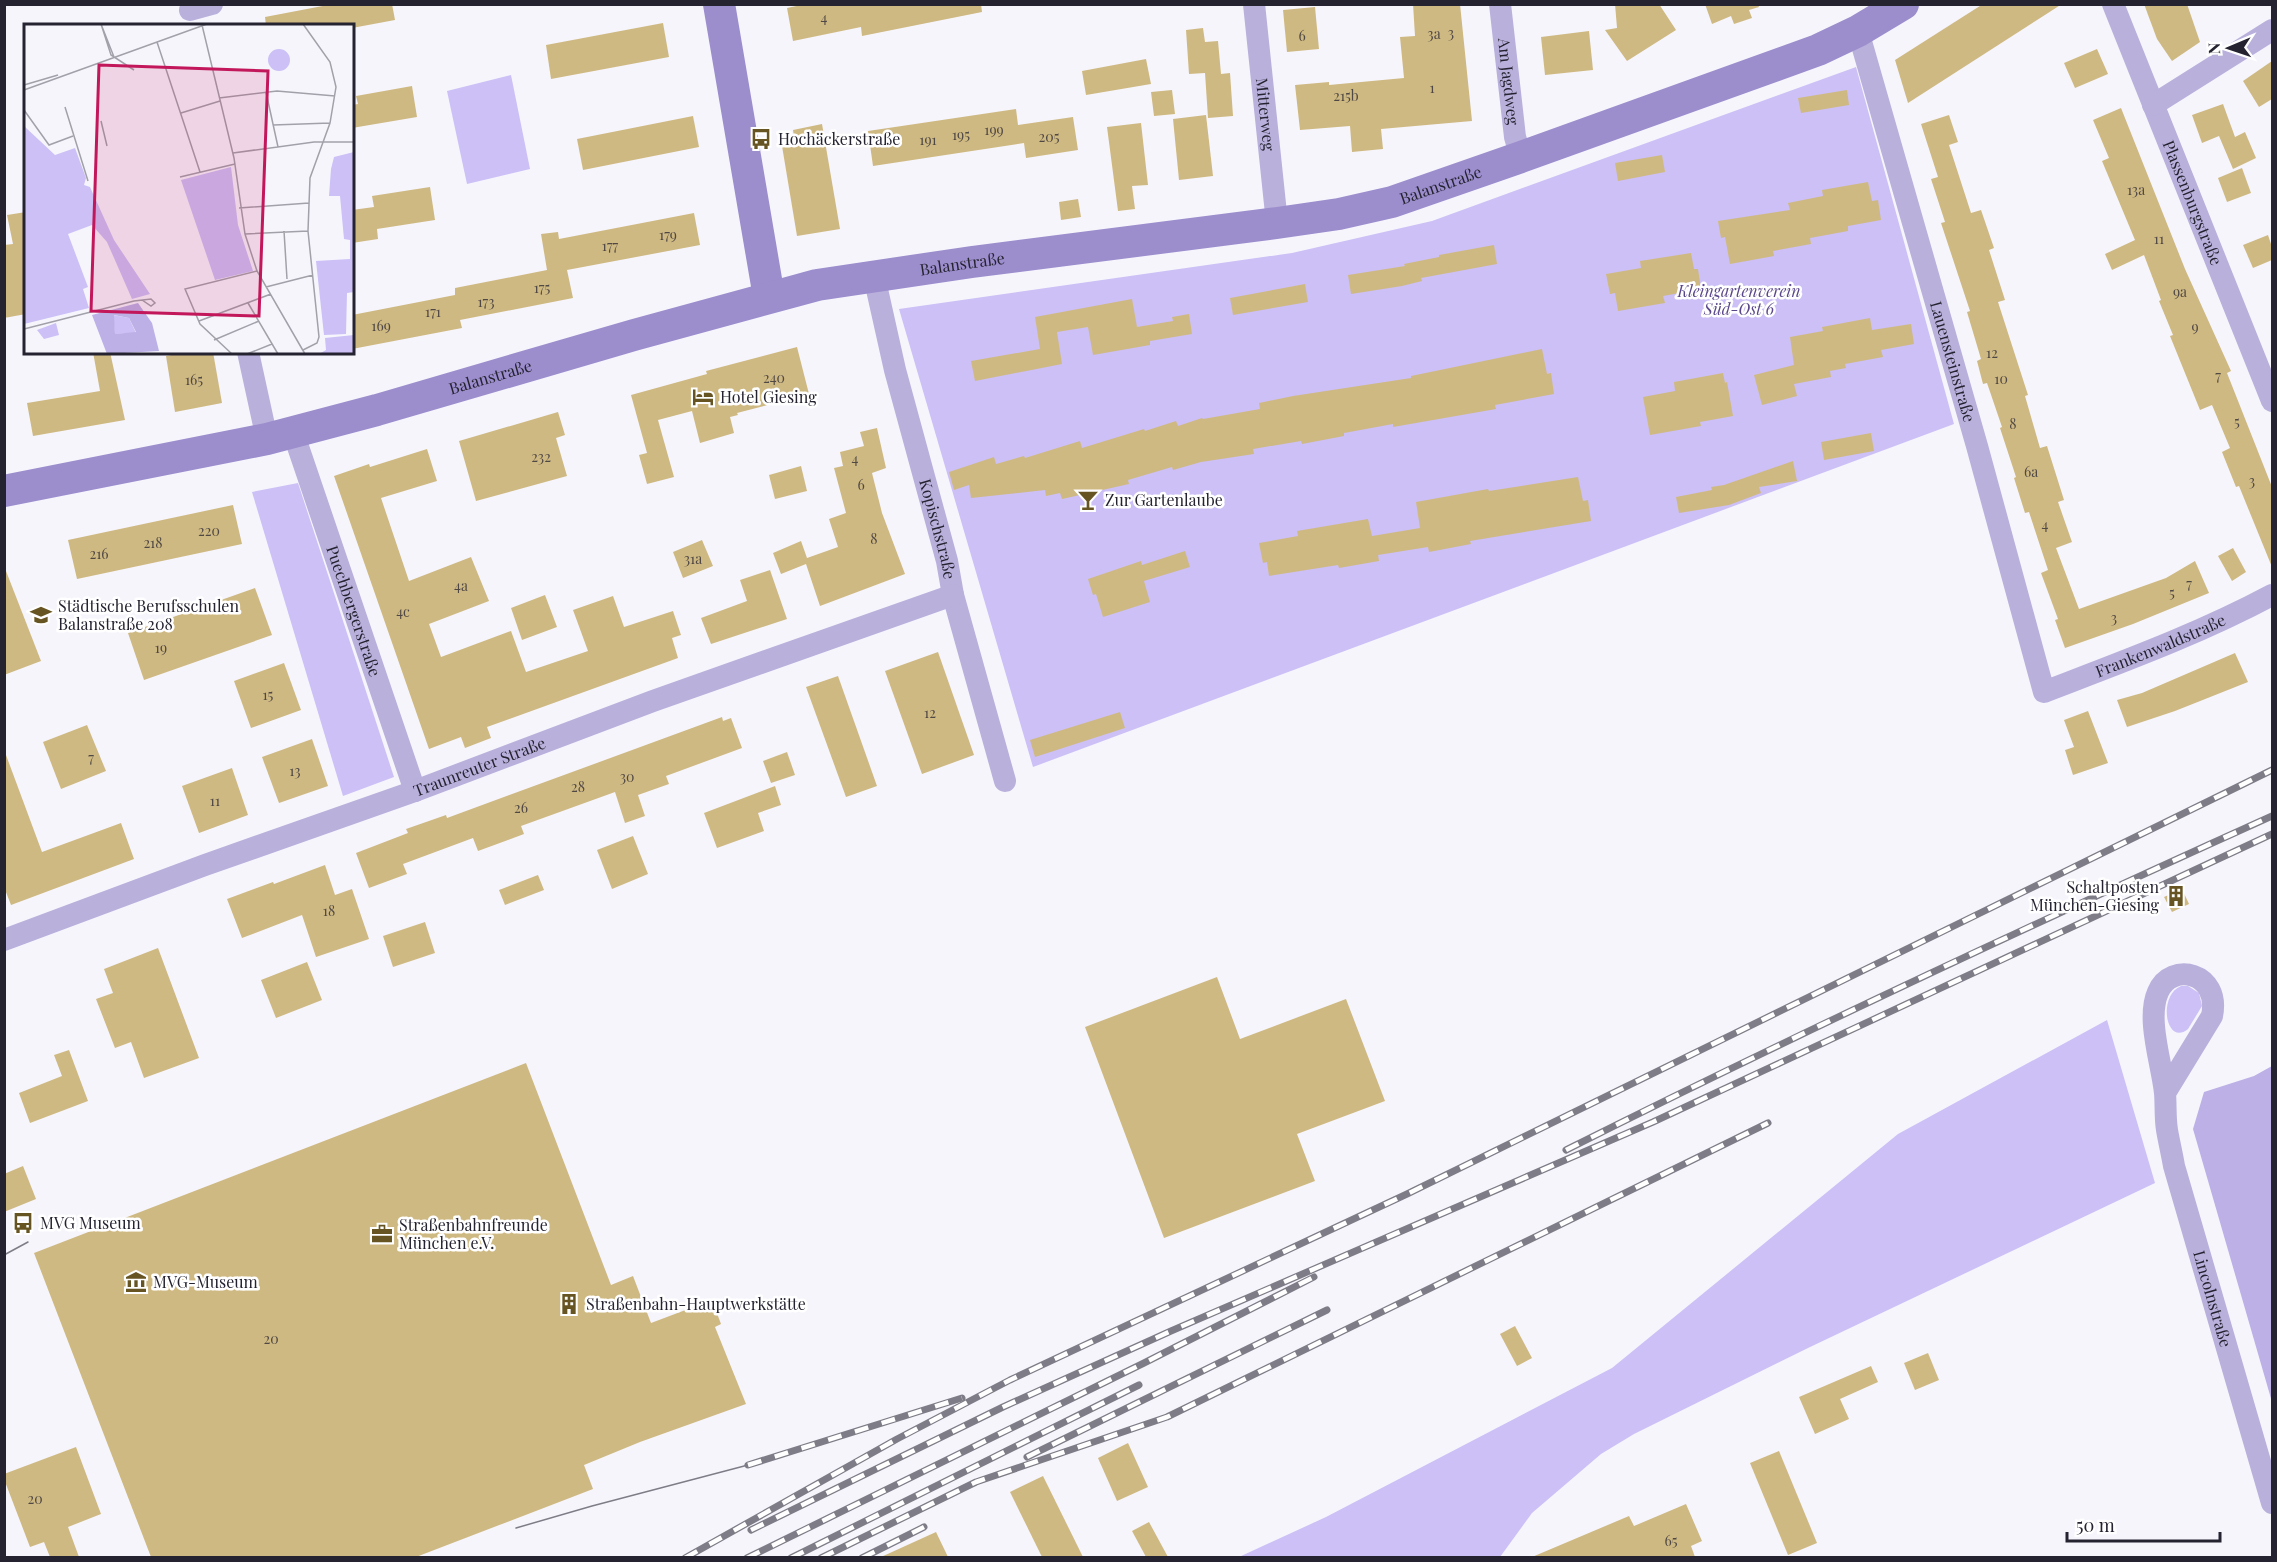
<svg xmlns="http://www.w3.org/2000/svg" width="2277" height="1562" font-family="'Playfair Display',serif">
	<rect width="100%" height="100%" fill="#f6f5fc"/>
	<g fill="#ccc0f6">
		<polygon points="1856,67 1954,424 1033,767 899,309 1292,253 1432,221"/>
		<polygon points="511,75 530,169 467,184 447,91"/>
		<polygon points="298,483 394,777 343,796 252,492"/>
		<path d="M2181,986H2188L2199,993L2202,1006L2188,1029C2166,1047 2157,996 2181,986Z"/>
		<polygon points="2107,1020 2155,1183 1808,1348 1634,1434 1601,1454 1532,1513 1500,1557 1239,1557 1326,1517 1612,1368 1898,1134"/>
	</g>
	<polygon fill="#bcb0e7" points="2272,1066 2272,1402 2193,1129 2204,1092 2254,1076"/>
	<g fill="#cfb982">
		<polygon points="333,4 392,4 395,20 352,28 352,26 266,26 265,17"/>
		<polygon points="806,4 981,4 982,12 862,36 861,27 793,41 787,8"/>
		<polygon points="1413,4 1460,4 1472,121 1381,129 1383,149 1352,152 1350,126 1300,130 1295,85 1329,82 1329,85 1404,78 1400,37 1415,36"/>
		<polygon points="1615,4 1659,4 1676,30 1627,61 1605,30 1617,28"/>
		<polygon points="1705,4 1758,4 1759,7 1749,10 1752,18 1734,24 1731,16 1712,24"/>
		<polygon points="1983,4 2062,4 1908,103 1895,60"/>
		<polygon points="2144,4 2187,4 2200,42 2172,61 2157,39"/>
		<polygon points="1315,7 1319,49 1287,52 1283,10"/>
		<polygon points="663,23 669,57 551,79 546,45"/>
		<polygon points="1203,28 1205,42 1218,41 1221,74 1230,73 1233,116 1208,118 1205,73 1189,74 1186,30"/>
		<polygon points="1589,31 1593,70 1545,75 1541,37"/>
		<polygon points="2097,49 2108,74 2075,88 2064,63"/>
		<polygon points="1146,59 1151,84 1086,95 1082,71"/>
		<polygon points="2272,61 2272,99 2259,107 2243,81"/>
		<polygon points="412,86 417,117 352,128 352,105 358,104 356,96"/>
		<polygon points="1172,90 1175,114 1154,116 1151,92"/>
		<polygon points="1847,90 1849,105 1801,113 1798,98"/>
		<polygon points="2223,104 2235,137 2245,132 2256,158 2233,169 2219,136 2202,143 2192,115"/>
		<polygon points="2121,108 2185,269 2231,371 2227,373 2272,487 2272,567 2239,486 2236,487 2222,452 2230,448 2212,405 2200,410 2170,336 2173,335 2159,301 2161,300 2144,255 2112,270 2105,254 2135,240 2102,161 2109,158 2093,120"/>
		<polygon points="1016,109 1018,125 1073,117 1078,150 1026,158 1024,143 873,166 868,131"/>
		<polygon points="1206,115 1213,176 1179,180 1173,119"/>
		<polygon points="1949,115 1958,142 1949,145 1971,213 1981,210 1994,248 1989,250 2005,300 1998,302 2028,395 2025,396 2040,448 2047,446 2064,500 2058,502 2072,542 2056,548 2079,609 2166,578 2195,561 2209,593 2133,624 2065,648 2055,620 2058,619 2041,573 2048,570 2029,512 2025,513 2014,478 2016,477 2000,428 2002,427 1987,383 1983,384 1977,361 1981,359 1967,312 1970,311 1941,223 1945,222 1931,179 1938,177 1921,124"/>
		<polygon points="693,116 699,147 583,170 577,139"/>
		<polygon points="1141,123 1148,185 1132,186 1135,209 1118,211 1107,127"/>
		<polygon points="822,124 840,229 797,236 782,146 795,144 793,130"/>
		<polygon points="1662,155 1665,172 1618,181 1615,163"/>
		<polygon points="2242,168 2251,193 2227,202 2218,178"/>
		<polygon points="1868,182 1872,201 1878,200 1881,220 1848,226 1848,231 1810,238 1811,244 1773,251 1774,256 1730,264 1725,237 1721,238 1718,221 1790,210 1788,203 1823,196 1822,190"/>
		<polygon points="430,187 435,220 377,229 378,239 352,243 352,210 374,207 372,196"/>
		<polygon points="1078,199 1081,217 1061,220 1059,202"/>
		<polygon points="26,212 26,314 4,318 4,245 13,244 7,215"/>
		<polygon points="694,213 700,245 567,270 573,298 460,320 462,328 352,349 352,315 455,295 455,288 547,270 541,234 558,232 559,239"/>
		<polygon points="2268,235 2272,247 2272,260 2253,268 2243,245"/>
		<polygon points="1494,245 1497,264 1421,278 1422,281 1402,286 1351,294 1348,275 1405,266 1404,264 1439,257 1439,255"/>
		<polygon points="1691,253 1694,269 1698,269 1701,289 1663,296 1665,303 1618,311 1615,293 1610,294 1606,274 1641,268 1640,261"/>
		<polygon points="1305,284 1308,302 1233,315 1230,298"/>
		<polygon points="1132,299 1137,327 1173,321 1172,317 1189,314 1192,334 1150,341 1150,345 1093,355 1088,327 1057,332 1062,364 975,381 971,361 1040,349 1035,317"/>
		<polygon points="1870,318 1872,330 1911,324 1914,344 1881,350 1883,357 1845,364 1846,368 1830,371 1831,377 1794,384 1797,396 1762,405 1754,375 1794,365 1790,337 1823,331 1822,327"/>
		<polygon points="797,347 809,394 737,413 738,415 730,417 734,433 700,443 692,411 658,420 674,477 647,484 639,455 647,453 631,395 707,374 706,371"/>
		<polygon points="1542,349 1547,374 1551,373 1554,394 1495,405 1496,409 1393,427 1393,424 1344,433 1344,436 1302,444 1301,441 1253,449 1254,454 1201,462 1173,470 1172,467 1128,480 1129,484 1062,499 1060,493 1046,496 1045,490 971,498 969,485 954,490 949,472 994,457 996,464 1024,456 1025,458 1080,441 1082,448 1144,429 1145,431 1176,421 1178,426 1202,418 1203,419 1260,409 1259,403 1293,396 1411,378 1411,376"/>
		<polygon points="93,352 110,352 125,420 33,436 27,403 100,391"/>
		<polygon points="188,352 213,352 222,403 175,412 166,356"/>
		<polygon points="1723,373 1725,383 1727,382 1733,416 1700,422 1701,426 1650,435 1643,397 1675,391 1674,382"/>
		<polygon points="558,412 565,435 556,438 567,476 476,501 459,441"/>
		<polygon points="877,428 886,468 872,473 882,513 905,574 820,606 806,564 781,574 773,553 801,541 807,558 838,547 829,519 846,513 834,468 843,466 840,452 864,446 860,432"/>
		<polygon points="1871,433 1874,451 1824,460 1821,442"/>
		<polygon points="427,449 437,481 381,498 409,581 471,557 489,601 429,624 441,657 511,631 526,672 588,651 573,610 613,596 624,627 673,611 681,635 672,638 678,658 487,727 491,738 465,748 461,737 429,749 334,476 369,464 370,467"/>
		<polygon points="1793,461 1797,481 1759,487 1761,493 1729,505 1679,513 1676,497 1712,490 1711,487 1724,485"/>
		<polygon points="801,466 807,491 775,499 769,475"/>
		<polygon points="1578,477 1583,501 1588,500 1591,521 1470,541 1471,544 1429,552 1428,547 1378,555 1379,561 1339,568 1338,565 1269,576 1267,562 1263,563 1259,543 1298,536 1297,531 1368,519 1372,536 1420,528 1416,502 1488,489 1489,491"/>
		<polygon points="233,505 242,544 77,579 68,540"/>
		<polygon points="702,540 713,566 683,578 673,552"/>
		<polygon points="2233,548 2246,572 2232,581 2218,556"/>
		<polygon points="1185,551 1190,567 1144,581 1150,602 1103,617 1096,594 1093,595 1088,579 1141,561 1142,565"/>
		<polygon points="770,570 787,619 711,644 701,618 747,601 740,580"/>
		<polygon points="6,571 41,661 4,675 4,572"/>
		<polygon points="255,588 272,635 144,680 128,633"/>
		<polygon points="545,595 557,627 522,640 511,608"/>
		<polygon points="938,652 974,755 922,774 885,671"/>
		<polygon points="2235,653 2248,682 2175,711 2127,727 2117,700 2142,693"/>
		<polygon points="284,663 301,710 251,728 234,681"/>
		<polygon points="838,676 877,786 846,797 806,687"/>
		<polygon points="2088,711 2108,763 2073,775 2065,750 2074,747 2064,720"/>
		<polygon points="1120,712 1125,728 1035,757 1030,740"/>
		<polygon points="722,717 723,721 731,718 742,748 666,776 669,784 638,795 645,816 625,823 615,792 521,826 524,834 478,851 473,838 403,864 407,874 369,888 356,853 408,833 406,829 446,815 447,818"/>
		<polygon points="87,725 106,771 61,789 43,742"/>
		<polygon points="312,739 328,786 279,803 262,757"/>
		<polygon points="787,752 795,775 771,783 763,761"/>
		<polygon points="4,755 6,755 42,852 121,823 134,859 11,905 4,887"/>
		<polygon points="232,768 248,815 199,833 182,786"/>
		<polygon points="775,786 781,805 758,813 764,831 717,848 704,813"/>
		<polygon points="633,836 648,874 612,889 597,850"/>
		<polygon points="325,865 335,895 352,889 369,939 316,957 302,915 242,938 227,899 273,882 274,884"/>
		<polygon points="538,875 544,890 505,905 499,890"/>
		<polygon points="2182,889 2189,904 2172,912 2164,897"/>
		<polygon points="425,922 435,953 393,967 383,936"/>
		<polygon points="158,948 199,1058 144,1078 131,1042 115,1048 96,999 113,993 104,969"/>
		<polygon points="307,962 322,1000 276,1018 261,980"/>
		<polygon points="1217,977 1240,1039 1346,999 1385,1101 1297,1134 1315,1181 1164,1238 1085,1027"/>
		<polygon points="69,1050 88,1101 30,1123 19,1093 62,1076 54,1055"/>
		<polygon points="526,1063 611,1285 633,1276 651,1323 712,1300 721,1324 715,1327 746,1404 640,1442 584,1465 593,1489 416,1557 151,1557 34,1253"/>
		<polygon points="23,1166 36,1199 4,1212 4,1174"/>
		<polygon points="1515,1326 1532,1358 1517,1366 1500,1334"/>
		<polygon points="1928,1353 1939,1380 1915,1390 1904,1363"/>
		<polygon points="1871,1366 1878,1382 1840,1399 1849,1419 1815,1434 1799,1397"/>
		<polygon points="1128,1443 1148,1487 1117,1501 1098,1458"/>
		<polygon points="76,1447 101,1514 68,1527 79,1557 50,1557 44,1542 30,1547 4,1479 4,1474"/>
		<polygon points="1779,1451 1817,1543 1788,1555 1750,1463"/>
		<polygon points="1043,1476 1083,1557 1042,1557 1010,1492"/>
		<polygon points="1686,1504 1702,1541 1691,1546 1695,1557 1532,1557 1629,1516 1634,1526"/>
		<polygon points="1149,1522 1168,1557 1146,1557 1132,1531"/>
		<polygon points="936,1532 948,1557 881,1557"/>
	</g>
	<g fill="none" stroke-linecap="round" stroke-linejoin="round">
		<g stroke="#b9b0dc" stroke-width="22">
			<path id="s1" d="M1254,4L1277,223"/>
			<path id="s2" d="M1500,4L1515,137L1521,157"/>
			<path id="s3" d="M2113,4L2272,401"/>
			<polyline points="190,10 212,4"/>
			<path id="s4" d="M1858,31L1977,446L2044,692C2122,662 2199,634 2272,595"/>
			<polyline points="2153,105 2272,30"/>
			<path id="s5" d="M874,276L895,370L947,561L953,595L1005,781"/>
			<polyline points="248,352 267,439"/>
			<path id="s6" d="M293,432L415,791"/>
			<path id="s7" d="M4,940L205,865L415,791L653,701L953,595"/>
			<path id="s8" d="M2165,1093L2212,1016C2221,972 2171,961 2158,992C2146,1019 2162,1064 2165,1093C2166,1105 2165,1118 2167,1130C2169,1142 2172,1154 2174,1166L2272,1503"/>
		</g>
		<g stroke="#9c8dcd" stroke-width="32">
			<polyline points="719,4 769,297"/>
			<path id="s9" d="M4,491L267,439L377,410L634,335L817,285L972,262L1277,223L1339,214L1392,202L1521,157L1818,50L1858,31L1903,4"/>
		</g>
		<g stroke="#7e7d87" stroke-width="1.5">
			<polyline points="4,1255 28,1242"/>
			<polyline points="516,1528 592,1506 748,1465"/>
		</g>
		<defs>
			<g id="rail">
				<path d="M1566,1150C1799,1033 2035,923 2272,816"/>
				<polyline points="1027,1457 1327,1310"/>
				<polyline points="748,1465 962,1398"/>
				<polyline points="751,1530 1003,1407 1171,1331 1653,1122 2272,834"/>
				<polyline points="685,1558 897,1439 1010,1380 1407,1194 2272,770"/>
				<polyline points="747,1558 1144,1363 1314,1277"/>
				<polyline points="791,1558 1139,1385"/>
				<polyline points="821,1558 976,1482 1167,1417 1768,1123"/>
				<polyline points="862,1558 924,1527"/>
			</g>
		</defs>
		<use href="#rail" stroke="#7e7d87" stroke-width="7"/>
		<use href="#rail" stroke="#fff" stroke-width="4.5" stroke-dasharray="14" stroke-linecap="butt"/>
	</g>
	<defs>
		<symbol id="bus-bare" viewBox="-9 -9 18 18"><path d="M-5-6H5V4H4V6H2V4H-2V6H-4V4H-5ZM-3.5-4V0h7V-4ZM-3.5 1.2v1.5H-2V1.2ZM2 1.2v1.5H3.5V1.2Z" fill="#665422" stroke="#fff" stroke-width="2.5" paint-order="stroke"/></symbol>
		<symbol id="hotel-bare" viewBox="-9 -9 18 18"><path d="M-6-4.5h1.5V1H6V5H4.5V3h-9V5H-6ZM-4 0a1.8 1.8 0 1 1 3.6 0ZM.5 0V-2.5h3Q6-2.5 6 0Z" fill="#665422" stroke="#fff" stroke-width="2.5" paint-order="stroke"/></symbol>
		<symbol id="bar-bare" viewBox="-9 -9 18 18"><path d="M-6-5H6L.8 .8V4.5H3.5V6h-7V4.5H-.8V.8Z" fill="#665422" stroke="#fff" stroke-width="2.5" paint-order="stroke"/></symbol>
		<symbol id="school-bare" viewBox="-9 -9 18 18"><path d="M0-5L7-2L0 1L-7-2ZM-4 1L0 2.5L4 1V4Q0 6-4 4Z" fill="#665422" stroke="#fff" stroke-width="2.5" paint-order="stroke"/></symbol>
		<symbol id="building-bare" viewBox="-9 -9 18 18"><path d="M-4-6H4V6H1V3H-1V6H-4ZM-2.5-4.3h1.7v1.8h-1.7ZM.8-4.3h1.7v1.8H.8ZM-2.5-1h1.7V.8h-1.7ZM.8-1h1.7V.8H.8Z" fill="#665422" stroke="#fff" stroke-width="2.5" paint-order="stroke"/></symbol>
		<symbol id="office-bare" viewBox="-9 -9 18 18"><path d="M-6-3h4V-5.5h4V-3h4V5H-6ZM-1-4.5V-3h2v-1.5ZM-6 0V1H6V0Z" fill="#665422" stroke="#fff" stroke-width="2.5" paint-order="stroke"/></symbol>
		<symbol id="museum-bare" viewBox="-9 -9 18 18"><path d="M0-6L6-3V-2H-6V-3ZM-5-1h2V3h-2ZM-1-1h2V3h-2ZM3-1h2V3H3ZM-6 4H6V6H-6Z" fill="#665422" stroke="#fff" stroke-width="2.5" paint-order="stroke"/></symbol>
	</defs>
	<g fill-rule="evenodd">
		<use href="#bus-bare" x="746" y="124" width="30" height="30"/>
		<use href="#hotel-bare" x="688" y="382" width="30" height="30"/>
		<use href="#bar-bare" x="1073" y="485" width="30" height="30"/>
		<use href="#school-bare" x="26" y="600" width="30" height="30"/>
		<use href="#building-bare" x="2161" y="881" width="30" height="30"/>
		<use href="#bus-bare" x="8" y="1208" width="30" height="30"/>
		<use href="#office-bare" x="367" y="1219" width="30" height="30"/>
		<use href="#museum-bare" x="121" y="1267" width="30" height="30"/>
		<use href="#building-bare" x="554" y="1289" width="30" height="30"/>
	</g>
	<g text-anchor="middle" stroke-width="5" stroke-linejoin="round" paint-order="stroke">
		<g font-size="14" fill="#504844">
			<text x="824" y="23">4</text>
			<text x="1451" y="38">3</text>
			<text x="1434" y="39">3a</text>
			<text x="1302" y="41">6</text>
			<text x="1432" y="93">1</text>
			<text x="1346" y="101">215b</text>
			<text x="994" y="135">199</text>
			<text x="961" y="140">195</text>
			<text x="1049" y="142">205</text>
			<text x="928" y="145">191</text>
			<text x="2136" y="195">13a</text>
			<text x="668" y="240">179</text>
			<text x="2159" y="244">11</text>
			<text x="610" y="251">177</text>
			<text x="542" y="293">175</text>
			<text x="2180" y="297">9a</text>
			<text x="486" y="307">173</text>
			<text x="433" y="317">171</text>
			<text x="381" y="331">169</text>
			<text x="2195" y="332">9</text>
			<text x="1992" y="358">12</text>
			<text x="2218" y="381">7</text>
			<text x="774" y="383">240</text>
			<text x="2001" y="384">10</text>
			<text x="194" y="385">165</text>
			<text x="2237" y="427">5</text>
			<text x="2013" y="429">8</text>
			<text x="541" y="462">232</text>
			<text x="855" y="464">4</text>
			<text x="2031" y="477">6a</text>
			<text x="2252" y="486">3</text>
			<text x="861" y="490">6</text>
			<text x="2045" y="530">4</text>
			<text x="209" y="536">220</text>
			<text x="874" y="544">8</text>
			<text x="153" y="548">218</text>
			<text x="99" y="559">216</text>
			<text x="693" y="564">31a</text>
			<text x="2189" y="589">7</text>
			<text x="461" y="591">4a</text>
			<text x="2172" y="598">5</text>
			<text x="403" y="617">4c</text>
			<text x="2114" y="623">3</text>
			<text x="161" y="653">19</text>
			<text x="268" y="700">15</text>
			<text x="930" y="718">12</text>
			<text x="91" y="763">7</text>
			<text x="295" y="776">13</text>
			<text x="627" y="782">30</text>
			<text x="578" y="792">28</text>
			<text x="215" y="806">11</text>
			<text x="521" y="813">26</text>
			<text x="329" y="916">18</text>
			<text x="271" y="1344">20</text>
			<text x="35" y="1504">20</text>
			<text x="1671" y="1546">65</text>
		</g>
		<g font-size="16" fill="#252330" stroke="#fff">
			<text dy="6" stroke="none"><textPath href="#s2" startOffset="78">Am Jagdweg</textPath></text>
			<text dy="6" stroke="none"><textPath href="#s1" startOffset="111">Mitterweg</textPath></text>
			<text dy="6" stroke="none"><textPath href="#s9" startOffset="1472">Balanstraße</textPath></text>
			<text dy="6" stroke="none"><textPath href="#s3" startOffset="214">Plassenburgstraße</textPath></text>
			<text dy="6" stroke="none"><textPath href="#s9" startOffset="986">Balanstraße</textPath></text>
			<text dy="6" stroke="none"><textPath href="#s4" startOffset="344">Lauensteinstraße</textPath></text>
			<text dy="6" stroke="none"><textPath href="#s9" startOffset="500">Balanstraße</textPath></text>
			<text dy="6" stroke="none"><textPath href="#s5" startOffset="261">Kopischstraße</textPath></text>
			<text dy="6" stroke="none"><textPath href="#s6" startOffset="189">Puechbergerstraße</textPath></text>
			<text dy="6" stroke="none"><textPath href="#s4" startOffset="812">Frankenwaldstraße</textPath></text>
			<text dy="6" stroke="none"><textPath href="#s7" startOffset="506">Traunreuter Straße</textPath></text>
			<text dy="6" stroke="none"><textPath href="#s8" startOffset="496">Lincolnstraße</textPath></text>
		</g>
		<g font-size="16" fill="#252330" stroke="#fff" text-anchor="start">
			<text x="778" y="145">Hochäckerstraße</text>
			<text x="720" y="403">Hotel Giesing</text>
			<text x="1105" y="506">Zur Gartenlaube</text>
			<text x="58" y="612">Städtische Berufsschulen<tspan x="58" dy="18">Balanstraße 208</tspan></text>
			<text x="2159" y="893" text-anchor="end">Schaltposten<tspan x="2159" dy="18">München-Giesing</tspan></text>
			<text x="40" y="1229">MVG Museum</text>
			<text x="399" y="1231">Straßenbahnfreunde<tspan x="399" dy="18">München e.V.</tspan></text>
			<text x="153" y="1288">MVG-Museum</text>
			<text x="586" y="1310">Straßenbahn-Hauptwerkstätte</text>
		</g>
		<g font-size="16" font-style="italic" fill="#5a478a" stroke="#fff">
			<text x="1739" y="297">Kleingartenverein<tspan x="1739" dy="18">Süd-Ost 6</tspan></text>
		</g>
	</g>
	<g transform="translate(24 24)">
		<rect width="330" height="330" fill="#f6f5fc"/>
		<path d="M244 36a11 11 0 1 1 22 0a11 11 0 1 1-22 0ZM0,102L31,131L51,124L62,154L60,161L66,163L90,216L126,270L108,275L83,218L68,201L44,210L64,263L59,265L65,284L0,300ZM330,128V268L323,269L322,310L300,311L292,237L326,235V216L320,215L316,172H305L307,145L310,133ZM207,143L214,201L229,247L191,256L157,156ZM89,291L105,294L112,309L91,310ZM32,299L35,311L20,315L13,306ZM330,311V330H295L302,326L301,314Z" fill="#ccc0f6"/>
		<path d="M114,279L128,299L135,327L83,330L68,291ZM90,291L105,294L112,308L91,310Z" fill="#bcb0e7" fill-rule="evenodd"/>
		<path fill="none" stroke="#a2a1aa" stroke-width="1.5" d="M77,0L90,33M77,0L87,31L110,46M279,0L306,38L312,63L306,99L286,154L284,207L295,313L293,319L279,326M178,1L210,134L221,210L233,247L281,330M133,18L176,148M0,61L34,51M0,66L183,0M242,68L254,123M195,74L253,67L311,72M41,83L64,157M0,86L25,121L49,112M157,89L196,77M77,97L83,122M249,101L306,99M209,129L290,118H330M156,153L211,140M215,184L285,179M260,207L263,255M221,210L284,207M242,263L289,251M224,279L254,330M175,297L247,270M0,305L110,277L127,275L131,279L127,282L118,276M190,316L235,297M208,330L176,300L161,265L233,247M223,330L248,320"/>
		<path fill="#c2185b" fill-opacity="0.15" stroke="#c2185b" stroke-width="3" d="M75,41L244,47L235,292L67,287Z"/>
		<rect width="330" height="330" fill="none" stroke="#252330" stroke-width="3"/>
	</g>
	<rect width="2277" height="1562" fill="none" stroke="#252330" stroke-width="12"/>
	<g transform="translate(2229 48) rotate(268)" stroke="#ffffff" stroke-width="4.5" paint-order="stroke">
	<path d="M0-4.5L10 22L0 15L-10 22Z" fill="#252330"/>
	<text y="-9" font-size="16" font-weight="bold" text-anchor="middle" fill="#252330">N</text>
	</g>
	<path d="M2067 1532v9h153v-9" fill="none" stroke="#252330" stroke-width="3"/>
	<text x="2076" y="1532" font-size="18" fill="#252330" stroke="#ffffff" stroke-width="4.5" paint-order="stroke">50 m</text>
</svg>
